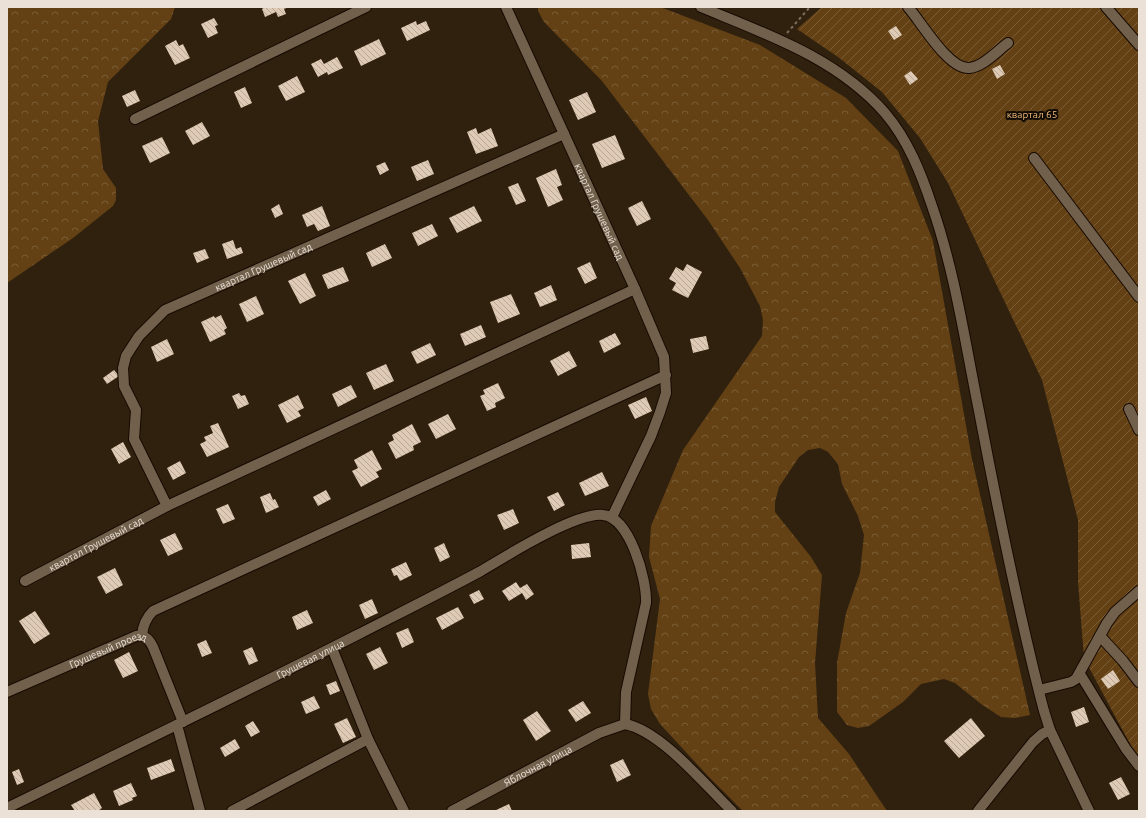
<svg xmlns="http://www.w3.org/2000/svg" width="1146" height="818" font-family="Ubuntu,sans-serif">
	<defs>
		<pattern id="forest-crowns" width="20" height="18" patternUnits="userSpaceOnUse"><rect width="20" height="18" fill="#634114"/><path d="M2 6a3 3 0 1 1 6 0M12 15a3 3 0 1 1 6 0" fill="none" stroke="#7a5c35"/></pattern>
		<pattern id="garden-furrows" width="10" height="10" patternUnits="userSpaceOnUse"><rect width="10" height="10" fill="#634114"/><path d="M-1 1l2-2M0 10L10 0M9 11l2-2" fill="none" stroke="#7a5c35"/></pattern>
		<pattern id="building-back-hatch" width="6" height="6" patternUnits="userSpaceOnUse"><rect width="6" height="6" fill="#dfcab5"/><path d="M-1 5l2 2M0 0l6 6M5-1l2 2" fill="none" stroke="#b9a898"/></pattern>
	</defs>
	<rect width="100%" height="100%" fill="#30210f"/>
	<g fill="url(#forest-crowns)">
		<polygon points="7,7 175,7 171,19 108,82 98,121 103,169 116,188 116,200 113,206 73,238 7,283"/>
		<polygon points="538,7 660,7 760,45 846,98 898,151 933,241 972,459 1030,715 1015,718 1001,717 981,704 955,683 944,679 921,684 903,702 869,726 858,728 847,725 837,712 837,663 846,613 860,573 864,535 858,516 842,484 838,464 828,452 820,448 808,450 799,457 779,487 775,502 775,512 811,557 822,575 815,663 818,718 849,754 887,811 743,811 708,776 660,724 651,709 648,694 660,599 649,557 651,526 683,450 762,336 763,320 760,306 740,268 708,220 602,81 544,22 538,11"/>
	</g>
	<polygon fill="url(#garden-furrows)" points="822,7 1139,7 1139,757 1131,746 1084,658 1078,582 1078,520 1042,380 948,183 920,138 882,92 838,57 797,29"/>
	<g fill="url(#building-back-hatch)">
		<polygon points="265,7 289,7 284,9 286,14 278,17 276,12 265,17 262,9"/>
		<polygon points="214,18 218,25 215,26 218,33 208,38 201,24"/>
		<polygon points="416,21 417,25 426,21 430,30 407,41 401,28"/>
		<polygon points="896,26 902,35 894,40 888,31"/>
		<polygon points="379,39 386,54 361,66 354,51"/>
		<polygon points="176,40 179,46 183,44 190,58 175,65 165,46"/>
		<polygon points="337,57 343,68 328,75 327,72 318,77 311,64 321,59 324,64"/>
		<polygon points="1000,65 1005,74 997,79 992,69"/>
		<polygon points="911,71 918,79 910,85 904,76"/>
		<polygon points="297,76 305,92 286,101 278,86"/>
		<polygon points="245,87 252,103 241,108 234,92"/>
		<polygon points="135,90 140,101 127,107 122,96"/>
		<polygon points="587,92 596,112 578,120 569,100"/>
		<polygon points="202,122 210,136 193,145 185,131"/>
		<polygon points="476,128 478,134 491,128 498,146 476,154 467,132"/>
		<polygon points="615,135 625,159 602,168 592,144"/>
		<polygon points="162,137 170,153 150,163 142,146"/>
		<polygon points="428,160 434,174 417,181 411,167"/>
		<polygon points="385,162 389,170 380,175 376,166"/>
		<polygon points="556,169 562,185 557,187 563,200 548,207 536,178"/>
		<polygon points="518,183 526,201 516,205 508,187"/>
		<polygon points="642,201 651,219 637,226 628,208"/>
		<polygon points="279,204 283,214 275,218 271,209"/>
		<polygon points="322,206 330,226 318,231 314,224 307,227 302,215"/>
		<polygon points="474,206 482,221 457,233 449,218"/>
		<polygon points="432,224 438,236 418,246 412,233"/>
		<polygon points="233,240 236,249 241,247 243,253 227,259 222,244"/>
		<polygon points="385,244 392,258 372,267 366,253"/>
		<polygon points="205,249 209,258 197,263 193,253"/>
		<polygon points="590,262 597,278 585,284 577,268"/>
		<polygon points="687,264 702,272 688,298 672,290 676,283 669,279 676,267 683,271"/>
		<polygon points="343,267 349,281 328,289 322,275"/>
		<polygon points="305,273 316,296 300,304 288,281"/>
		<polygon points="551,285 557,300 540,307 534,293"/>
		<polygon points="511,294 520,314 498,323 490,302"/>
		<polygon points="256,296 264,314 247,322 239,304"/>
		<polygon points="221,315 227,328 224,330 226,334 210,342 201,322 214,316 215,318"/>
		<polygon points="481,325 486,337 465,346 460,334"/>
		<polygon points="615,333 621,344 604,353 599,341"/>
		<polygon points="706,336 709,349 693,353 690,339"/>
		<polygon points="167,339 174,354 157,362 151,347"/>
		<polygon points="430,343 436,355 417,364 411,352"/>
		<polygon points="569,351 577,366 558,376 550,361"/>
		<polygon points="386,364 394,381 374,390 366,373"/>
		<polygon points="114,370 119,376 107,384 103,378"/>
		<polygon points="498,383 505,398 495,403 496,407 487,411 480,396 485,394 483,390"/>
		<polygon points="351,385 357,397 338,407 332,394"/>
		<polygon points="239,393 241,396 245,395 249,404 238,409 232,396"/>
		<polygon points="298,395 304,408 298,411 301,416 287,423 278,405"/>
		<polygon points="646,397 652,411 635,419 628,405"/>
		<polygon points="448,414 456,429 436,439 428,424"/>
		<polygon points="218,423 229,447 207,457 200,444 206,441 204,437 213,433 210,426"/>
		<polygon points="412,424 421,442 413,446 414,450 396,459 388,443 394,440 392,435"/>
		<polygon points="123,442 131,457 119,464 111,449"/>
		<polygon points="372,450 382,469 376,472 379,477 361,487 352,471 358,468 354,460"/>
		<polygon points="180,461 186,473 173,480 167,468"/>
		<polygon points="602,472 609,486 585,496 579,483"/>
		<polygon points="326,490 331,499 318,506 313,497"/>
		<polygon points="558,492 565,505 554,511 547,497"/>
		<polygon points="270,493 273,500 275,499 279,507 266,513 260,497"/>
		<polygon points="228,504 235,519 223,524 216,509"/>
		<polygon points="513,509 519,523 504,530 497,515"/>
		<polygon points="175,533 183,549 168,556 160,540"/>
		<polygon points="444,543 450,557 440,562 434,548"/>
		<polygon points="589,543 591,557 572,559 571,545"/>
		<polygon points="406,562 412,575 400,581 397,575 394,576 391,569"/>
		<polygon points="115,568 123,585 106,594 97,577"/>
		<polygon points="516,582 520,588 527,584 534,594 526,600 522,593 509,601 502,591"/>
		<polygon points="479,590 484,599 474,604 469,595"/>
		<polygon points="372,599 378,613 365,619 359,605"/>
		<polygon points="458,607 464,618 442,630 436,618"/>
		<polygon points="307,610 313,623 297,630 292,617"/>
		<polygon points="35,611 50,634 34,644 19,621"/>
		<polygon points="408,628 414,642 402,648 396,633"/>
		<polygon points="206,640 212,653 202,657 197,644"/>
		<polygon points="252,647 258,661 249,665 243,651"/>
		<polygon points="380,647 388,663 374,670 366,654"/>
		<polygon points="129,652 138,671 123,678 114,660"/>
		<polygon points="1113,670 1120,681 1108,689 1101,679"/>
		<polygon points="336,681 340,691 330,695 326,685"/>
		<polygon points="314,696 320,708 306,714 301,702"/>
		<polygon points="583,701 591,713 576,722 568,710"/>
		<polygon points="1084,707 1089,722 1076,727 1071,712"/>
		<polygon points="537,711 551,731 536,741 523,720"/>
		<polygon points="347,718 356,737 343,743 334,724"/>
		<polygon points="971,718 985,736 959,758 944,741"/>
		<polygon points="253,721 260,732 251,737 245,726"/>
		<polygon points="235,739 240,748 225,757 220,748"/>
		<polygon points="171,759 175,771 151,780 147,768"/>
		<polygon points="623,759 631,775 617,782 610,765"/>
		<polygon points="19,769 24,782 17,785 12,772"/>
		<polygon points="1121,777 1130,794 1118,800 1109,783"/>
		<polygon points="131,783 137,796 132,798 133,800 119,806 113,791"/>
		<polygon points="94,793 102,808 98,811 75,811 71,805"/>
		<polygon points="509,804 512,811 494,811"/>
	</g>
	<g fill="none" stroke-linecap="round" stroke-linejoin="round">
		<defs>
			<g id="minor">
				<path id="s1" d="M506,7L635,289L664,357L666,393L660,412L651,436L612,517"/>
				<path d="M701,7C766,34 837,58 885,113C908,140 921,173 932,206C955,272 965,342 979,411C998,511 1018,612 1044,711L1050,730L1089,811"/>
				<path d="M908,7C922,23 948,69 969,68C983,67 997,51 1008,43"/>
				<polyline points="1106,7 1139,45"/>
				<polyline points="135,119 366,7"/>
				<polyline points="1034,158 1139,297"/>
				<polyline points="1129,409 1139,430"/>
				<path id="s2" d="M167,506L134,439L136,410L124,386L123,368L126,356L139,336L165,310L564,134"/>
				<path id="s3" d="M25,581L167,506L635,289"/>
				<path d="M142,635C143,625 146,618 153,611L666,375"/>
				<polyline points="1100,636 1123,661 1139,682"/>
				<polyline points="1080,674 1126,749 1139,766"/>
				<polyline points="1039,690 1071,682 1076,679 1107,623 1115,612 1139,591"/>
				<path id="s4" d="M7,692L136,636C145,635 149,639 153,647L183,722"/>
				<path d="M625,724C661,731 705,785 732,811"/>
				<polyline points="177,725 200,811"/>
				<polyline points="368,739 404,811"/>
				<path id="s5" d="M7,808C124,751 241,694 357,635C398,614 440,593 481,571C506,556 576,512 603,515C630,517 647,580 646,603L626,692L625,724"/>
				<polyline points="232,811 368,739 332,648"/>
				<path id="s6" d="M452,811L599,733L625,724"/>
				<polyline points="978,811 1033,742 1042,734 1050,730"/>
			</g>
		</defs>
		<use href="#minor" stroke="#170a00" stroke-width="12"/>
		<polyline stroke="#786b5c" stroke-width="2" stroke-dasharray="3 3" stroke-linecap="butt" points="787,33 810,7"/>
		<use href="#minor" stroke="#71604c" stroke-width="10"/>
	</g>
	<g text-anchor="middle" stroke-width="4" stroke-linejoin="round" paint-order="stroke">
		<g font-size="10" fill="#f4bc7b" stroke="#120c05">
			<text x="1032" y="118">квартал 65</text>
		</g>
		<g font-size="10" fill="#ebe1d6" stroke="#120c05">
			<text dy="4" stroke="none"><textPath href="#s1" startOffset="225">квартал Грушевый сад</textPath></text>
			<text dy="4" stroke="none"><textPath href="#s2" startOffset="329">квартал Грушевый сад</textPath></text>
			<text dy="4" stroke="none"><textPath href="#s3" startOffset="80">квартал Грушевый сад</textPath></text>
			<text dy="4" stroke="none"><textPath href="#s4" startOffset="110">Грушевый проезд</textPath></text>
			<text dy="4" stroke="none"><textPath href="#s5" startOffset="338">Грушевая улица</textPath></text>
			<text dy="4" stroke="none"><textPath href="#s6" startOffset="97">Яблочная улица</textPath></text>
		</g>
	</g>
	<rect width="1146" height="818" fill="none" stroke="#ebe1d6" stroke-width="16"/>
</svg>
